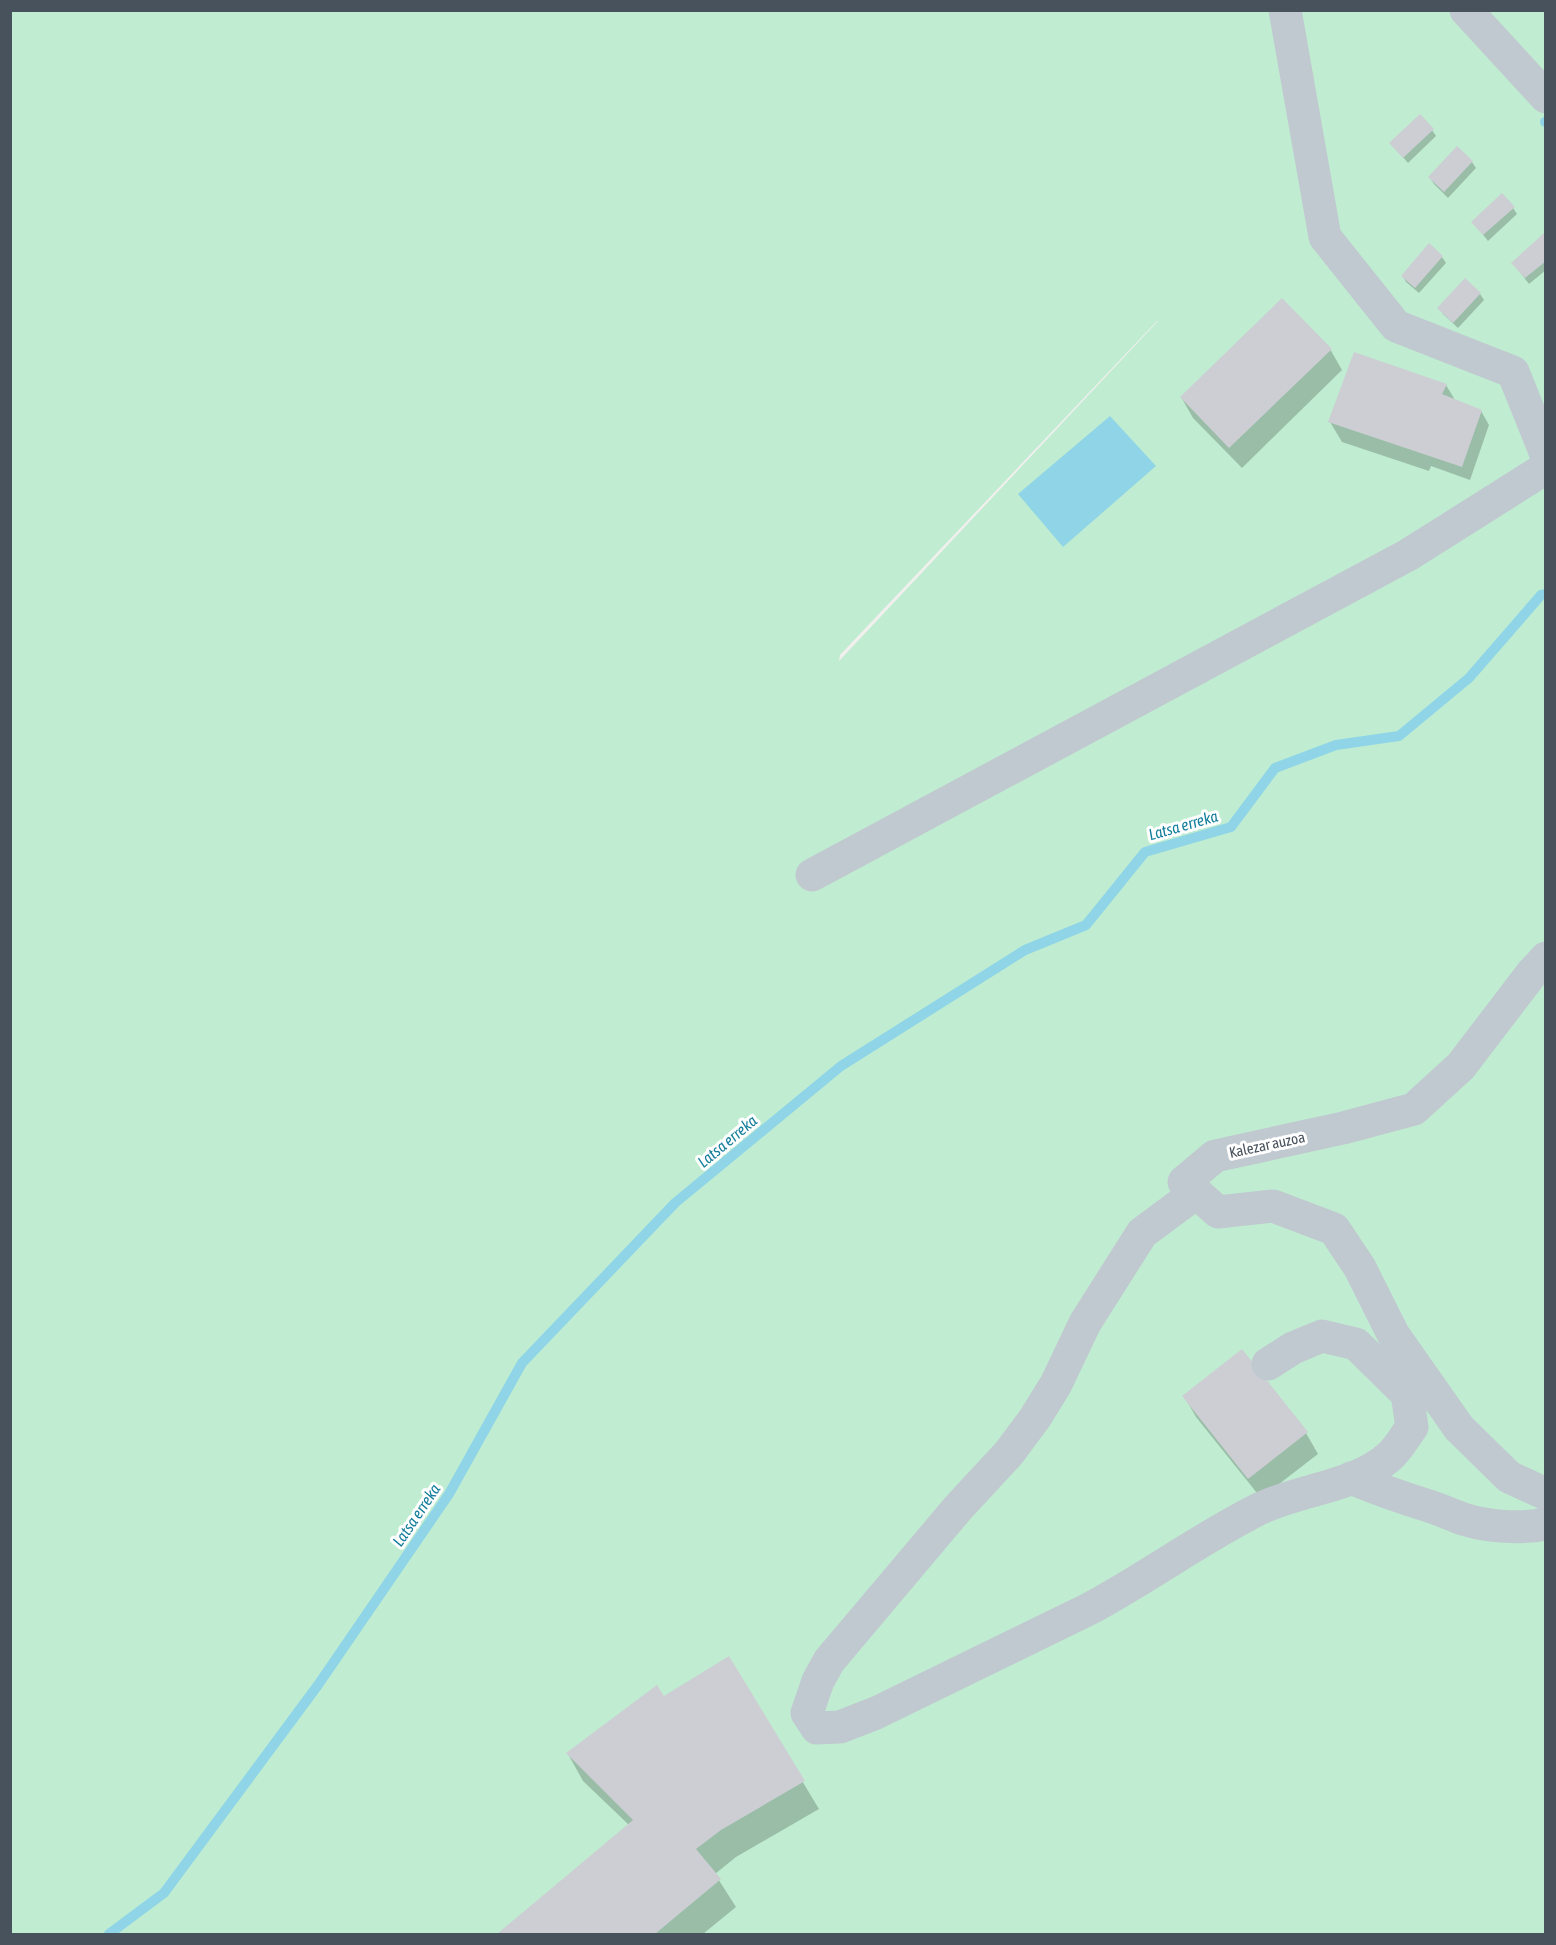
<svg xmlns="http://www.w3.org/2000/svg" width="1556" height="1945" font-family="'Asap Condensed',sans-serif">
	<rect width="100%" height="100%" fill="#f2efef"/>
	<path fill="#c0edd1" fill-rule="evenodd" d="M11,11H1545V1934H11ZM1157,321H1158L839,661L840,655Z"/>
	<polygon fill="#8fd5e7" points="1110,416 1156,466 1063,547 1018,494"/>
	<g fill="#0003">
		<polygon points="1432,130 1436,136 1408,163 1391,143"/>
		<polygon points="1457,148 1472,162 1476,168 1448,198 1434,184 1430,178"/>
		<polygon points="1513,208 1517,214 1488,241 1473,222"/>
		<polygon points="1544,235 1546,270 1529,284 1513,263"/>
		<polygon points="1442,257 1446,263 1419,293 1406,282 1403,276"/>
		<polygon points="1465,280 1480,294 1484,300 1458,328 1443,314 1439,308"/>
		<polygon points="1330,349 1342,370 1242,468 1193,418 1181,397"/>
		<polygon points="1446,385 1455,400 1481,411 1489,425 1470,480 1431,466 1429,471 1342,442 1330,422"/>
		<polygon points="1184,1396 1306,1433 1318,1454 1261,1498 1196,1417"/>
		<polygon points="728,1658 819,1809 736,1857 715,1874 736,1907 703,1934 499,1934 629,1825 583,1781 568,1754 664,1698"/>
	</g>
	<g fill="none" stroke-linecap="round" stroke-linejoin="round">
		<g stroke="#8fd5e7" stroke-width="10">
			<polyline points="1545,122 1546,122"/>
			<polyline points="109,1934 164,1893 318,1685 449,1494 522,1363 675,1203 841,1066 1025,950 1086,925 1145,852 1231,827 1275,768 1336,745 1399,736 1469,678 1541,595 1546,594"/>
		</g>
	</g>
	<g fill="#ccced3">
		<polygon points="1420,114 1434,129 1403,158 1389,143"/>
		<polygon points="1457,146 1473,161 1444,192 1428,177"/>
		<polygon points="1502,193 1515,207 1483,235 1471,222"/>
		<polygon points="1544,233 1546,261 1525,278 1511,263"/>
		<polygon points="1429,243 1443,256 1415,288 1401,276"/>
		<polygon points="1465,278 1481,293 1453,323 1437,308"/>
		<polygon points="1282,298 1332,349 1229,448 1180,397"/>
		<polygon points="1354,352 1447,384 1442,394 1482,410 1462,467 1328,422"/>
		<polygon points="1242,1349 1308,1432 1248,1479 1182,1396"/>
		<polygon points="729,1656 805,1781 721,1830 696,1849 721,1879 655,1934 614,1934 613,1933 611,1934 497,1934 633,1820 566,1753 657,1685 664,1696"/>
	</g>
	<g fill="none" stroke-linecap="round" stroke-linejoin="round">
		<g stroke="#c0c9d0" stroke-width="33">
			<polyline points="1285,10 1325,237 1396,326 1513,372 1546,454"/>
			<polyline points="1466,10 1546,97"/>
			<polyline points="812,875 1408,555 1546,468"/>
			<polyline points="1546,958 1532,973 1461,1066 1414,1109 1343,1128 1215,1156 1184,1182 1218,1212 1273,1206 1334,1229 1360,1268 1393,1334 1459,1428 1509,1477 1546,1494"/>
			<path d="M1196,1193L1142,1233L1085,1323L1056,1384L1035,1418L1009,1453L958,1508L829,1661L818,1681L807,1713L817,1728L840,1727L876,1713L1089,1609C1147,1578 1201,1538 1259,1509C1300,1489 1356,1487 1390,1456C1399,1448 1405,1436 1412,1427L1407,1394L1356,1344L1322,1336L1293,1348L1268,1364"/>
			<path d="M1351,1478C1377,1489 1403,1498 1429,1506C1441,1510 1452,1515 1463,1519C1488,1527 1520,1529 1546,1524"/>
		</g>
	</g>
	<g text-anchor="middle" stroke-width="6" stroke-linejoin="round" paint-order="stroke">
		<g font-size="15" fill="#48525c" stroke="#fff">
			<text transform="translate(1267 1145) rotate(-12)" y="5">Kalezar auzoa</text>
		</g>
		<g font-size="16" font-style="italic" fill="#147e9c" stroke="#fff">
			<text transform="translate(1183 825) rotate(-16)" y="6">Latsa erreka</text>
			<text transform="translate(727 1141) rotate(-40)" y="6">Latsa erreka</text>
			<text transform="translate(416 1515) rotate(-56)" y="6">Latsa erreka</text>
		</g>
	</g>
	<rect width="1556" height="1945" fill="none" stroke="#48525c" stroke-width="24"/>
</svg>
